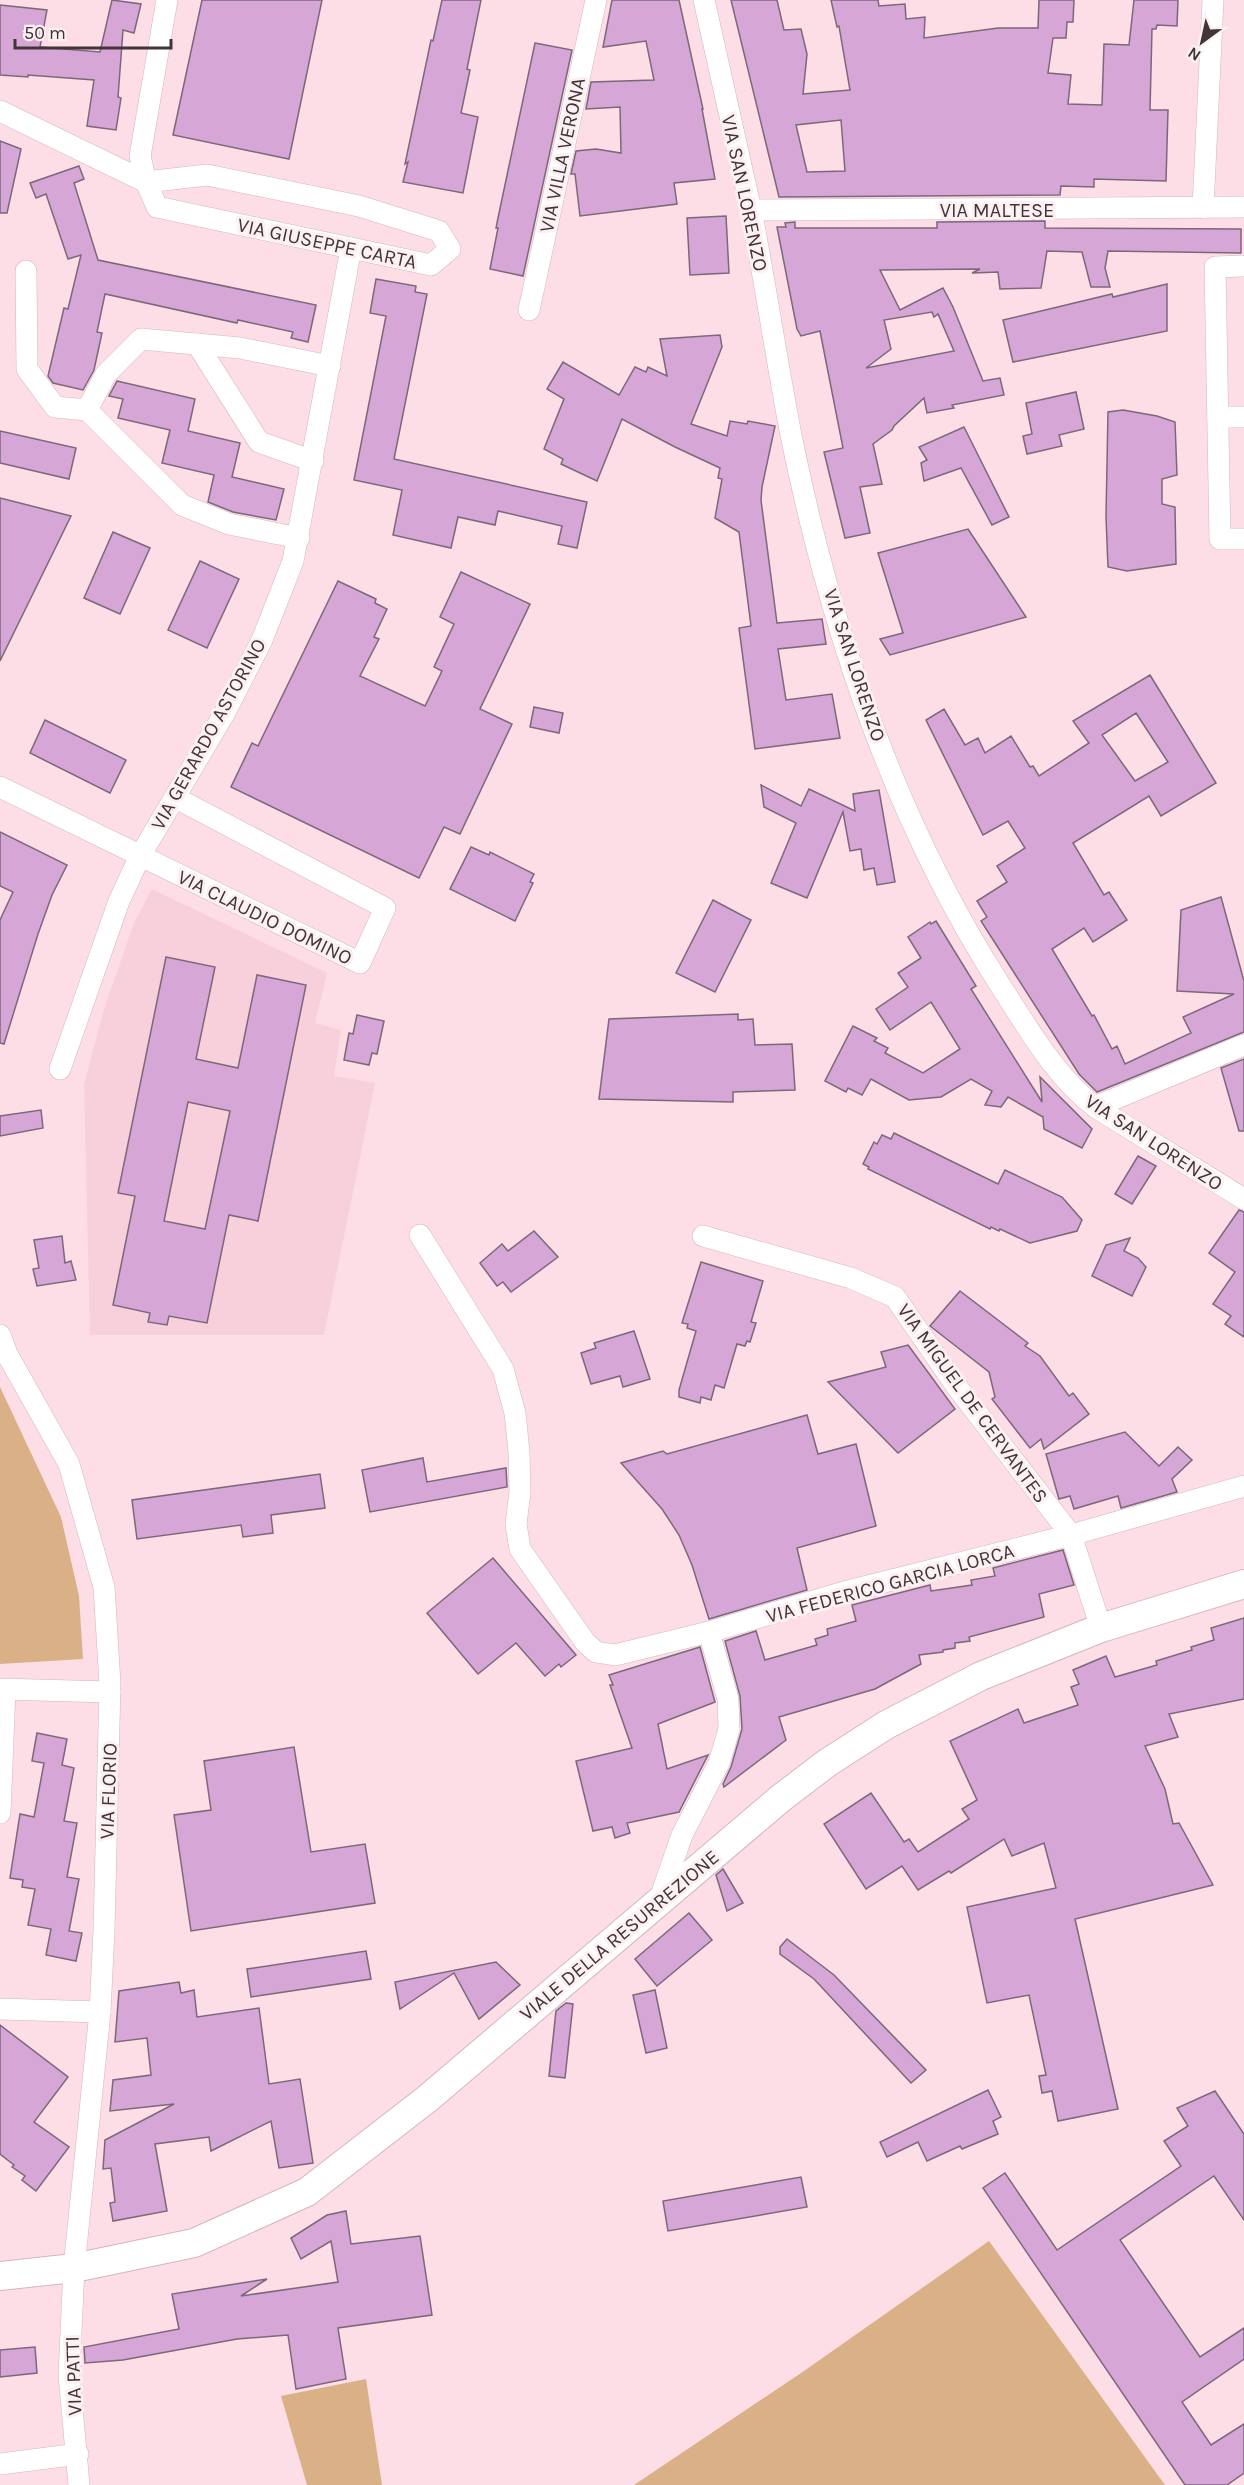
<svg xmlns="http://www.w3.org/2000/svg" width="1244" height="2485" font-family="Karla,sans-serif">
	<rect width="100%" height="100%" fill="#fddde6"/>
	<polygon fill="#f8d0db" points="152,889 327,973 315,1023 341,1030 334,1076 375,1083 324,1335 90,1335 84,1084 104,1009 134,923"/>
	<g fill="#dab187">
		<polygon points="0,1387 61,1517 79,1596 83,1659 0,1664"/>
		<polygon points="989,2241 1165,2485 634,2485 804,2371"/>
		<polygon points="366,2379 382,2485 307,2485 281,2396"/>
	</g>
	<g fill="#d6a6d6" stroke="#7b687b" stroke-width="1.5" fill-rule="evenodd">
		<polygon points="112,0 141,4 134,33 123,30 118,97 121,98 116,130 87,126 94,80 28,75 28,77 0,75 0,5 47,10 40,47 100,52"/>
		<polygon points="202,0 322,0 289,159 173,135"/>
		<polygon points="442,0 481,0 467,69 470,70 461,113 478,117 463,193 403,182 408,162 405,164 431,40 433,41"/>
		<polygon points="612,0 679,0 703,109 702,109 715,179 674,183 677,204 580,216 575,174 571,174 576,151 596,149 621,153 620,107 586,109 591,82 654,80 646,41 603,47"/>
		<path d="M731,0H777L784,30L801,29L807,54L803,94L850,90L839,26L837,27L831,0H878L879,6L905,4L906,19L925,17L924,38L998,28H1038L1039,0H1074L1073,22H1067L1066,38H1053L1048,73L1071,75L1068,104L1102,105L1104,44L1129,45L1134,0H1178L1177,26L1157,25L1156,29H1152L1150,110H1168L1166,181L1094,179V187L1061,186L1060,195L779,197ZM841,120L845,171L807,172L796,125Z"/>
		<polygon points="535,43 572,50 523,276 490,269 498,228 496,228 498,218"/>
		<polygon points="0,141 21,149 7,213 0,213"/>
		<polygon points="79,166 84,179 74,183 98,260 316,305 308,342 291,338 293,332 238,320 237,323 105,294 97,332 102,333 94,370 83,390 53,383 48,376 64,308 68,309 81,255 68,259 46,194 36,198 30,183"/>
		<polygon points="726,216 729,273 690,275 687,218"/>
		<path d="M1045,221V228L1241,229V253L1108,251L1105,268L1110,287H1091L1082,252L1047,251L1041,288L1000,289L998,272L972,273L980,269L880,270L900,310L943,288L953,307L983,381L1000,378L1004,395L952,405L954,408L927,413L924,398L894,426L892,430L873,444L882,484L860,487L870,533L845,538L824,452L843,448L820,331L801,336L797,329L777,227H786L785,223L795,222V228H937V222ZM932,312L934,317L938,314L954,351L866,368L891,349L884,320Z"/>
		<polygon points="376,279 416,286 415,292 427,294 394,459 587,502 577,548 558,544 562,526 498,511 495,525 458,517 451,548 393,535 402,490 354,480 386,316 370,313"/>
		<polygon points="1167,284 1167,331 1013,362 1003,320 1112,294 1113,297"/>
		<polygon points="720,335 722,347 691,424 727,436 730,421 747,424 748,421 775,426 762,487 761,500 777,623 822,619 826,644 778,649 786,700 832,694 840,738 755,749 739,628 751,626 739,532 715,518 722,479 718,478 720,468 675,447 622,419 597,481 561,464 563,459 544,449 564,399 547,389 563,362 619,395 635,367 646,372 648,367 667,376 660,339"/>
		<polygon points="117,381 195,399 188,431 240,443 232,477 284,489 276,520 233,512 208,502 214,475 162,463 170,430 118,418 123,399 109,396"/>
		<polygon points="1076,392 1084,429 1059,435 1062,446 1027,454 1023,436 1032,434 1026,403"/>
		<polygon points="1123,410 1157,416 1175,422 1177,475 1162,479 1162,504 1175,507 1176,564 1127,571 1108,567 1106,517 1108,412"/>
		<polygon points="964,427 1009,517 992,525 961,468 924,481 921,463 927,460 919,447"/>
		<polygon points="0,431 76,448 69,479 0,463"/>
		<polygon points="0,498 71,516 0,661"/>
		<polygon points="968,529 1026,617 890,655 880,639 903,633 878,553"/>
		<polygon points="113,532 150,548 120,614 84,598"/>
		<polygon points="200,561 239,579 207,648 168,630"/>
		<polygon points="461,572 530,604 480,709 512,724 460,834 444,827 419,878 231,787 252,743 258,746 338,581 376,599 375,603 387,609 374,637 379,639 360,676 425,706 442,671 434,667 454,624 440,617"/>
		<path d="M1150,675L1216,783L1161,816L1149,796L1073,843L1104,895L1109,892L1127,920L1093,942L1084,928L1052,949L1092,1016L1094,1015L1112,1049L1117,1046L1125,1064L1191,1033L1183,1017L1234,994L1177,991L1181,910L1221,897L1244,981V1032L1097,1092L1079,1074L981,921L987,917L977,901L1007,882L997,866L1025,848L1008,821L983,835L926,720L944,709L965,745L978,738L985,753L1011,736L1030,767L1033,766L1039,776L1089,743L1073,721ZM1136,713L1168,762L1135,781L1102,735Z"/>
		<polygon points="534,707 563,713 559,733 530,727"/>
		<polygon points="45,720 126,760 110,793 30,753"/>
		<polygon points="761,785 801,806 809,789 855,811 853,794 879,790 895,882 877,885 874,868 864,870 861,849 850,851 843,812 807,898 771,883 796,823 764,807"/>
		<polygon points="0,832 67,865 52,895 38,934 4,1044 0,1043 0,920 13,892 0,886"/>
		<polygon points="471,847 489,855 490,852 534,874 530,882 533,883 515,921 450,889"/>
		<polygon points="713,900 751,920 715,992 676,973"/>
		<polygon points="936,921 976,986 971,989 1042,1102 1040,1077 1092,1129 1082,1148 1044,1129 1043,1117 1008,1097 1001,1107 985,1105 992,1091 971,1079 941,1097 909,1100 871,1079 862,1095 848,1088 846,1092 825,1081 853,1026 877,1038 874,1041 888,1048 885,1053 923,1073 960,1049 931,1002 890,1030 876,1009 908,987 898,973 921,958 908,937 930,922 931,924"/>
		<path d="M166,957L215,967L196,1059L238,1068L257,975L306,985L258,1221L229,1215L207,1323L169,1316L167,1325L148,1322L150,1313L113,1305L135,1196L118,1193ZM188,1102L230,1111L205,1229L164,1221Z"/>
		<polygon points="738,1014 738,1020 753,1019 755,1045 792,1044 795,1090 733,1092 733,1102 599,1099 609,1019"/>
		<polygon points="357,1015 384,1021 377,1054 372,1053 369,1065 344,1060 349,1033 353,1034"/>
		<polygon points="1244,1059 1244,1131 1239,1131 1221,1068"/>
		<polygon points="41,1110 43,1128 0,1136 0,1116"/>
		<polygon points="894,1133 998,1184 1005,1170 1062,1197 1082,1220 1077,1231 1030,1243 1000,1229 999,1231 991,1227 990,1229 868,1169 869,1167 863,1164 874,1142 877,1144 882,1135 891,1139"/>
		<polygon points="1138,1156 1156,1166 1132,1204 1115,1194"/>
		<polygon points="1239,1210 1244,1212 1244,1337 1225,1324 1231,1316 1213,1304 1235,1272 1209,1253"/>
		<polygon points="534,1231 558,1257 511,1292 503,1282 497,1286 480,1263 502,1244 508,1251"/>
		<polygon points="62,1236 65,1263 71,1261 76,1280 37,1286 33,1269 39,1268 34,1240"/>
		<polygon points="1130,1238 1124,1251 1138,1258 1146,1267 1132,1296 1092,1276 1106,1245"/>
		<polygon points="701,1262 763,1281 751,1322 756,1323 750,1342 747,1341 745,1346 737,1344 724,1388 715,1385 711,1400 701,1397 700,1403 679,1397 679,1390 696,1331 687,1328 688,1324 682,1323"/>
		<polygon points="960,1291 1028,1343 1025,1346 1040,1356 1069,1396 1073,1393 1089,1414 1044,1449 1041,1439 1030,1448 992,1399 995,1397 989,1372 930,1326"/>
		<polygon points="634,1331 650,1379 623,1387 620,1376 591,1384 581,1353 596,1348 594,1343"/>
		<polygon points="908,1345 955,1409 898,1453 828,1382 886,1367 881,1352"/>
		<polygon points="807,1415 818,1454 856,1444 876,1526 797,1548 807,1590 709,1619 692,1565 679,1535 662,1509 621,1463 663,1451 667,1454"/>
		<polygon points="1125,1432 1159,1466 1178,1447 1192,1460 1172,1479 1177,1492 1121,1508 1118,1496 1074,1509 1070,1496 1059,1499 1046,1454"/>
		<polygon points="423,1458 427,1482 506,1468 507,1487 370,1512 362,1470"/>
		<polygon points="320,1474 325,1508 271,1515 273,1533 243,1537 241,1525 137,1539 132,1500"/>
		<polygon points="1063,1550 1074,1585 1039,1594 1044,1617 969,1637 970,1641 955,1643 955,1648 943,1650 943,1652 919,1655 921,1664 875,1689 779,1717 786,1740 724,1787 723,1784 731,1767 742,1729 740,1696 725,1641 756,1631 765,1660 817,1645 815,1639 828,1635 827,1629 856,1621 852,1605 930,1585 931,1591 972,1585 971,1580 995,1576 993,1568"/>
		<polygon points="493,1558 576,1655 561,1667 559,1664 545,1676 516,1643 478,1674 427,1613"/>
		<polygon points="1244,1618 1244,1699 1169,1714 1178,1737 1145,1746 1165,1789 1173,1824 1179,1823 1213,1885 1075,1919 1118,2109 1058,2121 1052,2091 1042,2093 1039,2076 1046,2075 1029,1995 987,2003 967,1907 1056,1888 1044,1843 1012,1856 1004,1839 951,1873 949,1871 918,1890 902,1866 866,1889 824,1824 871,1793 904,1842 909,1839 918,1852 969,1819 962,1809 977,1800 950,1741 1018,1709 1024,1723 1078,1705 1071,1687 1079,1684 1073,1670 1106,1656 1115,1677 1157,1665 1156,1661 1192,1650 1191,1647 1214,1640 1211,1628"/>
		<polygon points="700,1647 715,1702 658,1724 667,1769 708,1755 679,1812 627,1823 630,1833 615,1838 612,1827 593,1831 576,1761 632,1748 610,1685 613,1685 609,1675"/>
		<polygon points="37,1733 67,1739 62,1765 74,1768 64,1821 77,1823 67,1877 79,1879 69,1931 82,1933 76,1961 46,1955 51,1929 28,1925 35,1889 22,1887 23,1880 10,1878 20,1814 34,1817 44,1763 32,1761"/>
		<polygon points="294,1747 311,1852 365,1844 375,1903 191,1931 174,1815 211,1810 204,1761"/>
		<polygon points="723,1869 743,1903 727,1911 716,1875"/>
		<polygon points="689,1913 712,1940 657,1986 635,1959"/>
		<polygon points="787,1939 834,1975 926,2070 911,2083 814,1979 780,1954 780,1947"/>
		<polygon points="366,1951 371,1979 251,1997 247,1969"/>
		<polygon points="496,1962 520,1985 479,2019 454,1973 400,2009 395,1982"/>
		<polygon points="179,1982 181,1993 194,1990 197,2017 259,2008 269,2084 300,2079 313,2163 279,2168 271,2121 211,2151 209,2137 155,2144 167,2211 113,2221 110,2203 115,2202 111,2168 103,2169 105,2140 174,2104 110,2111 113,2080 151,2075 147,2038 115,2042 119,1991"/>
		<polygon points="655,1990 667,2048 646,2053 633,1995"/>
		<polygon points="566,2003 573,2004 565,2078 549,2076 556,2011"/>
		<polygon points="0,2025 68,2077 34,2122 69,2147 36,2191 22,2180 25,2176 12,2167 14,2165 0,2154"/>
		<polygon points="988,2090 1001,2117 993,2121 998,2134 962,2149 960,2146 927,2161 918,2142 887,2157 880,2142"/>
		<polygon points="1215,2091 1244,2134 1244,2220 1214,2176 1120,2240 1200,2357 1244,2328 1244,2359 1182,2402 1211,2445 1244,2424 1244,2473 1227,2485 1185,2485 983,2188 1005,2173 1057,2250 1181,2166 1164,2141 1188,2126 1177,2108"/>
		<polygon points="801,2177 807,2207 668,2231 663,2201"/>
		<polygon points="346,2211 351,2244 420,2236 432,2315 338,2328 346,2379 296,2389 288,2335 237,2339 123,2360 85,2363 84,2347 179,2329 172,2294 267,2279 241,2296 338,2282 331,2241 301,2259 291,2238 327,2215"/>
		<polygon points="35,2347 37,2373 0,2377 0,2350"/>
	</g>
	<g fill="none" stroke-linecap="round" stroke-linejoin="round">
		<defs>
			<g id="street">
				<path d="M704,0C719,70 736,140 751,210C766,287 777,364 792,440C831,630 895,821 1000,985C1028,1028 1054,1075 1095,1107L1244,1199"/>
				<polyline points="0,111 146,182 207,175 359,206 439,231 450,249 431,265 157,207 146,182 140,156 167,0"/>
				<polyline points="1203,208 1213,0"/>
				<polyline points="751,210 1244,207"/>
				<polyline points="1244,266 1215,267 1220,539 1244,539"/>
				<polyline points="26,271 27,369 55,407 87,410 106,374 141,339 240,348 330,366"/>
				<polyline points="529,310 596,0"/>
				<polyline points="197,344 259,442 313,461"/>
				<polyline points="87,410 182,505 229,524 299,538"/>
				<polyline points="1218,417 1244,417"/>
				<polyline points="0,787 360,963 385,908 176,798"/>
				<polyline points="60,1069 119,901 140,856 224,714 262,640 293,561 351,248"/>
				<polyline points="1095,1107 1244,1045"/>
				<polyline points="420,1235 503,1369 515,1413 519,1452 520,1492 516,1524 520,1549 585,1642 596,1652 615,1655 709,1632 844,1592 1071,1535 1244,1486"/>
				<polyline points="703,1236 851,1278 895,1297 957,1387 1071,1535 1101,1628"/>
				<polyline points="0,1335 7,1354 69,1464 104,1587 110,1684 104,1930 100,2012 74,2268 69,2375 79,2485"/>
				<polyline points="0,1689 110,1692"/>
				<polyline points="0,1813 5,1690"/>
				<polyline points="659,1901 682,1835 719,1763 729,1729 728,1699 709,1632"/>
				<polyline points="0,2009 100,2012"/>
				<polyline points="0,2464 78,2454"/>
			</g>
			<polyline id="secondary" points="0,2276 74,2268 194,2243 307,2192 427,2099 781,1798 827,1763 886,1725 981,1676 1101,1628 1244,1584"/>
		</defs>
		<use href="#street" stroke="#d4b6be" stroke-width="22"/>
		<use href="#secondary" stroke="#d4b6be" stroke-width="30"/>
		<use href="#street" stroke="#fff" stroke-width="21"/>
		<use href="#secondary" stroke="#fff" stroke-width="28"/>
	</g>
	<g text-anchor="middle" stroke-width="6" stroke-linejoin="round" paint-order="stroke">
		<g font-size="20" fill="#413538" stroke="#fdf0f3">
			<text transform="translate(562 155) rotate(-78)" y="7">VIA VILLA VERONA</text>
			<text transform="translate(745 193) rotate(78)" y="7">VIA SAN LORENZO</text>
			<text x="997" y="217">VIA MALTESE</text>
			<text transform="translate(327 243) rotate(12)" y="7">VIA GIUSEPPE CARTA</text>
			<text transform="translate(855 665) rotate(72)" y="7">VIA SAN LORENZO</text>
			<text transform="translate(208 734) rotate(-61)" y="7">VIA GERARDO ASTORINO</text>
			<text transform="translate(265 917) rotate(26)" y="7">VIA CLAUDIO DOMINO</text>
			<text transform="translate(1154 1142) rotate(33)" y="7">VIA SAN LORENZO</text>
			<text transform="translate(973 1403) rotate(54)" y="7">VIA MIGUEL DE CERVANTES</text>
			<text transform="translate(890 1583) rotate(-15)" y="7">VIA FEDERICO GARCIA LORCA</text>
			<text transform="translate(108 1791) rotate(-88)" y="7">VIA FLORIO</text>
			<text transform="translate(619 1935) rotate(-40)" y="7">VIALE DELLA RESURREZIONE</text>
			<text transform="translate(73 2376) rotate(-92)" y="7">VIA PATTI</text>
		</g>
	</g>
	<g transform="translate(1202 42) rotate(213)" stroke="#fdf0f3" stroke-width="4.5" paint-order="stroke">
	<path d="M0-4.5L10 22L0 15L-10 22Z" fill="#413538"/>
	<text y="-9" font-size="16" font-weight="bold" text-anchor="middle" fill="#413538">N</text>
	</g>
	<path d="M15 39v9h156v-9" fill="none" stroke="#413538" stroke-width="3"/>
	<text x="24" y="39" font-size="18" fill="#413538" stroke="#fdf0f3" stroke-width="4.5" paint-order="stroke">50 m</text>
</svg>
